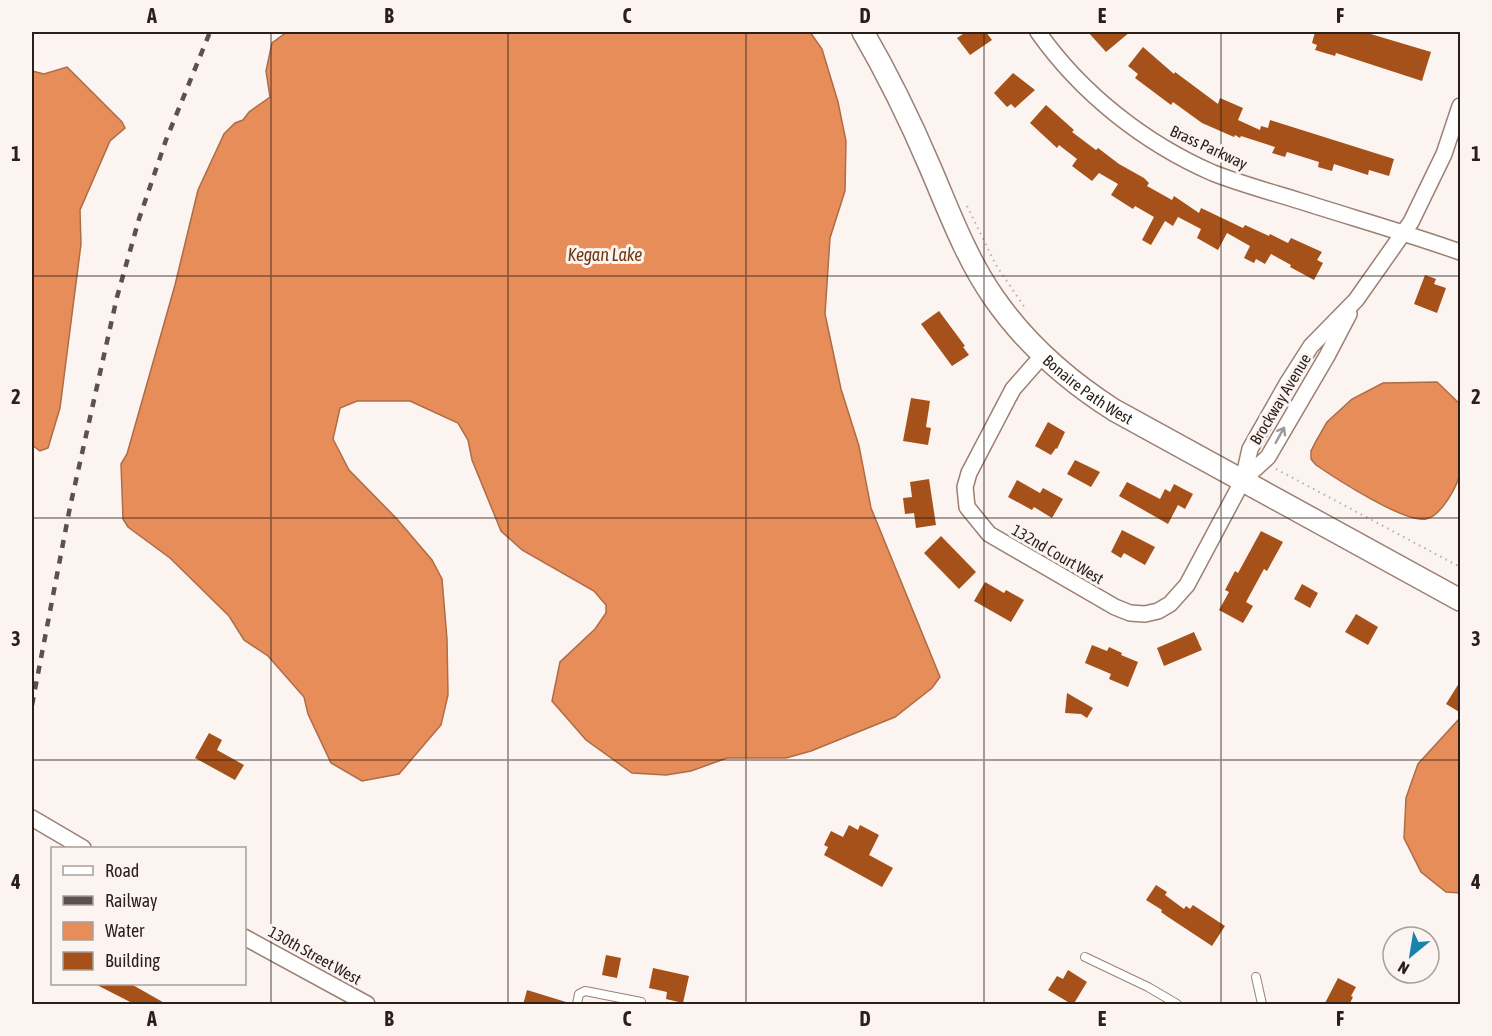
<svg xmlns="http://www.w3.org/2000/svg" width="1492" height="1036" font-family="'Asap Condensed',sans-serif">
	<rect width="100%" height="100%" fill="#fbf4f1"/>
	<g fill="#e78d5a" stroke="#ae6c46" stroke-width="1.5">
		<polygon points="287,32 810,32 822,49 838,102 846,141 845,191 830,238 825,314 841,389 859,446 871,508 940,677 932,688 895,717 811,751 786,758 727,758 691,771 666,775 632,773 586,740 552,701 560,662 595,629 606,613 606,605 594,591 522,550 501,531 472,460 468,440 458,423 410,401 357,401 340,408 333,439 349,470 397,519 432,560 442,579 447,639 448,695 441,725 399,774 362,781 331,763 308,714 304,697 268,656 244,640 229,616 170,558 128,527 123,519 121,464 127,454 175,285 198,190 224,134 235,123 243,120 249,112 270,97 266,71 272,43"/>
		<polygon points="67,67 122,122 125,128 110,141 80,210 81,244 60,408 48,448 40,451 32,445 32,71 44,74"/>
		<path d="M1437,382L1460,404C1461,422 1464,457 1460,473C1457,487 1441,516 1426,519C1404,523 1335,478 1316,465L1311,459V451L1316,441L1327,422L1352,399L1383,383Z"/>
		<polygon points="1460,718 1460,893 1446,892 1421,872 1404,838 1406,798 1418,764"/>
	</g>
	<g fill="#a55119">
		<polygon points="966,32 986,32 992,40 970,55 957,38"/>
		<polygon points="1088,32 1130,32 1106,52"/>
		<polygon points="1315,32 1364,32 1431,52 1422,81 1336,53 1335,56 1315,50 1317,45 1312,43"/>
		<polygon points="1143,47 1174,74 1175,72 1218,104 1220,98 1243,108 1238,120 1260,130 1261,126 1268,128 1270,120 1394,159 1389,176 1369,170 1368,175 1334,164 1332,171 1318,167 1319,162 1287,152 1285,157 1272,153 1275,147 1241,136 1240,138 1235,135 1234,137 1202,123 1173,102 1171,105 1135,78 1138,74 1128,66"/>
		<polygon points="1013,73 1035,90 1015,108 1011,104 1007,107 994,93"/>
		<polygon points="1046,105 1074,130 1072,132 1096,150 1098,148 1119,164 1144,178 1149,183 1147,186 1172,200 1174,196 1199,213 1201,208 1243,228 1245,225 1269,236 1270,234 1288,243 1291,238 1322,252 1317,260 1323,263 1314,280 1290,267 1291,265 1271,254 1265,264 1256,259 1254,263 1244,258 1250,246 1227,233 1218,250 1197,238 1201,229 1178,217 1173,226 1165,221 1151,245 1142,240 1154,217 1135,206 1133,209 1111,195 1118,184 1099,173 1092,181 1072,166 1077,159 1059,145 1057,148 1030,123"/>
		<polygon points="1425,275 1436,279 1434,284 1446,288 1437,313 1414,304"/>
		<polygon points="939,311 965,346 963,347 969,355 952,366 921,324"/>
		<polygon points="911,398 930,401 926,427 931,428 928,445 903,441"/>
		<polygon points="1048,422 1065,432 1057,449 1056,448 1051,455 1035,446"/>
		<polygon points="1075,460 1100,472 1091,487 1067,474"/>
		<polygon points="929,479 936,525 916,528 914,513 905,514 903,498 912,497 910,482"/>
		<polygon points="1017,480 1040,493 1043,488 1063,499 1052,518 1034,507 1032,510 1008,497"/>
		<polygon points="1127,482 1160,499 1165,489 1170,492 1174,484 1193,494 1185,509 1178,505 1168,524 1119,496"/>
		<polygon points="1122,530 1155,547 1145,565 1124,553 1121,558 1111,552"/>
		<polygon points="1261,531 1283,542 1267,571 1264,569 1246,602 1253,606 1243,623 1219,610 1229,592 1225,590 1235,571 1238,573"/>
		<polygon points="941,536 976,572 959,589 924,553"/>
		<polygon points="985,582 1004,593 1006,590 1024,600 1011,622 974,601"/>
		<polygon points="1302,584 1318,593 1310,608 1294,599"/>
		<polygon points="1356,614 1378,627 1368,645 1345,632"/>
		<polygon points="1194,632 1202,650 1164,666 1157,648"/>
		<polygon points="1092,645 1107,651 1109,647 1122,653 1121,655 1138,662 1128,687 1109,679 1111,674 1085,663"/>
		<polygon points="1461,680 1461,713 1446,704"/>
		<polygon points="1067,693 1093,708 1087,718 1081,714 1065,713"/>
		<polygon points="209,733 222,740 217,750 244,765 235,780 195,758"/>
		<polygon points="849,825 858,830 860,825 879,835 869,855 893,868 882,887 824,855 828,847 824,845 831,831 843,837"/>
		<polygon points="1156,885 1167,892 1165,895 1184,909 1186,906 1190,909 1193,905 1225,926 1212,946 1168,917 1161,912 1162,910 1146,900"/>
		<polygon points="606,955 621,958 617,978 602,975"/>
		<polygon points="653,968 689,976 683,1003 666,999 667,992 649,988"/>
		<polygon points="1068,970 1087,982 1073,1005 1048,990 1057,976 1063,979"/>
		<polygon points="1338,978 1356,987 1351,996 1353,997 1349,1005 1324,1005"/>
		<polygon points="95,984 131,984 168,1005 136,1005"/>
		<polygon points="527,990 566,1002 565,1005 523,1005"/>
	</g>
	<g fill="none" stroke-linecap="round" stroke-linejoin="round">
		<defs>
			<g id="lane">
				<polyline points="1085,957 1148,987 1177,1004"/>
				<polyline points="1256,977 1262,1004"/>
				<polyline points="577,1004 579,994 585,991 641,1002"/>
			</g>
			<g id="street">
				<path d="M1038,32C1081,93 1144,143 1213,173C1241,184 1271,192 1300,201C1353,218 1407,233 1460,252"/>
				<polyline points="1042,356 1013,389 969,473 965,487 967,507 989,534 1115,607 1130,613 1145,614 1158,611 1170,604 1187,585 1243,480 1250,449 1288,382 1311,346 1356,300 1411,222 1444,154 1460,106"/>
				<polyline points="1243,480 1268,457 1327,356 1349,314"/>
				<polyline points="32,818 83,848"/>
				<polyline points="244,937 367,1004"/>
			</g>
			<g id="secondary">
				<path id="s1" d="M863,32C888,75 910,120 930,167C949,211 966,258 994,298C1026,344 1067,380 1114,410L1460,600"/>
			</g>
		</defs>
		<use href="#lane" stroke="#9c8072" stroke-width="10"/>
		<use href="#street" stroke="#9c8072" stroke-width="18"/>
		<use href="#secondary" stroke="#9c8072" stroke-width="24"/>
		<g stroke="#b8afab" stroke-width="2" stroke-dasharray="1.5 4.5" stroke-linecap="butt">
			<polyline points="967,206 996,265 1025,308"/>
			<polyline points="1276,469 1460,567"/>
		</g>
		<use href="#lane" stroke="#fff" stroke-width="8"/>
		<use href="#street" stroke="#fff" stroke-width="15"/>
		<use href="#secondary" stroke="#fff" stroke-width="21"/>
		<polyline stroke="#5c524d" stroke-width="4.5" stroke-dasharray="8 8" stroke-linecap="butt" points="32,705 70,507 117,297 139,219 166,140 210,32"/>
	</g>
	<defs><path id="oneway-shaft" d="M-6 0H5M1.5-3L5.5 0L1.5 3" fill="none" stroke-width="1.6" stroke-linecap="round" stroke-linejoin="round" transform="scale(1.5)"/></defs>
	<use stroke="#9f9a98" href="#oneway-shaft" transform="translate(1280 435) rotate(-61)"/>
	<path fill="none" stroke="#2a1f19" stroke-width="1.5" stroke-opacity="0.55" d="M271,32V1004M508,32V1004M746,32V1004M984,32V1004M1221,32V1004M32,276H1460M32,518H1460M32,760H1460"/>
	<g text-anchor="middle" stroke-width="6" stroke-linejoin="round" paint-order="stroke">
		<g font-size="16" fill="#2a1f19" stroke="#fbf4f1">
			<text transform="translate(1209 147) rotate(25)" y="6">Brass Parkway</text>
			<text dy="6" stroke="none"><textPath href="#s1" startOffset="429">Bonaire Path West</textPath></text>
			<text transform="translate(1280 399) rotate(-59)" y="6">Brockway Avenue</text>
			<text transform="translate(1058 554) rotate(30)" y="6">132nd Court West</text>
			<text transform="translate(315 955) rotate(29)" y="6">130th Street West</text>
		</g>
		<g font-size="18" font-style="italic" fill="#703611" stroke="#fbf4f1">
			<text x="605" y="261">Kegan Lake</text>
		</g>
	</g>
	<rect width="1492" height="1036" fill="none" stroke="#fbf4f1" stroke-width="66"/>
	<rect x="51" y="847" width="195" height="138" fill="#fbf4f1" stroke="#a79f9b" stroke-width="1.5"/>
	<rect x="63" y="866" width="30" height="9" fill="#ffffff" stroke="#a79f9b" stroke-width="1.5"/>
	<text x="105" y="877" font-size="18" fill="#2a1f19">Road</text>
	<rect x="63" y="896" width="30" height="9" fill="#5c524d" stroke="#a79f9b" stroke-width="1.5"/>
	<text x="105" y="907" font-size="18" fill="#2a1f19">Railway</text>
	<rect x="63" y="922" width="30" height="18" fill="#e78d5a" stroke="#a79f9b" stroke-width="1.5"/>
	<text x="105" y="937" font-size="18" fill="#2a1f19">Water</text>
	<rect x="63" y="952" width="30" height="18" fill="#a55119" stroke="#a79f9b" stroke-width="1.5"/>
	<text x="105" y="967" font-size="18" fill="#2a1f19">Building</text>
	<g transform="translate(1411 955) rotate(210)"><circle r="28" fill="#fbf4f1" stroke="#a79f9b" stroke-width="1.5"/>
	<path d="M0-4.5L10 22L0 15L-10 22Z" fill="#1884ac"/>
	<text y="-9" font-size="16" font-weight="bold" text-anchor="middle" fill="#2a1f19">N</text>
	</g>
	<rect x="33" y="33" width="1426" height="970" fill="none" stroke="#2a1f19" stroke-width="2"/>
	<g font-size="20" text-anchor="middle" font-weight="bold" fill="#2a1f19">
		<text x="152" y="23">A</text>
		<text x="389" y="23">B</text>
		<text x="627" y="23">C</text>
		<text x="865" y="23">D</text>
		<text x="1102" y="23">E</text>
		<text x="1340" y="23">F</text>
		<text x="16" y="161">1</text>
		<text x="1476" y="161">1</text>
		<text x="16" y="404">2</text>
		<text x="1476" y="404">2</text>
		<text x="16" y="646">3</text>
		<text x="1476" y="646">3</text>
		<text x="16" y="889">4</text>
		<text x="1476" y="889">4</text>
		<text x="152" y="1026">A</text>
		<text x="389" y="1026">B</text>
		<text x="627" y="1026">C</text>
		<text x="865" y="1026">D</text>
		<text x="1102" y="1026">E</text>
		<text x="1340" y="1026">F</text>
	</g>
</svg>
